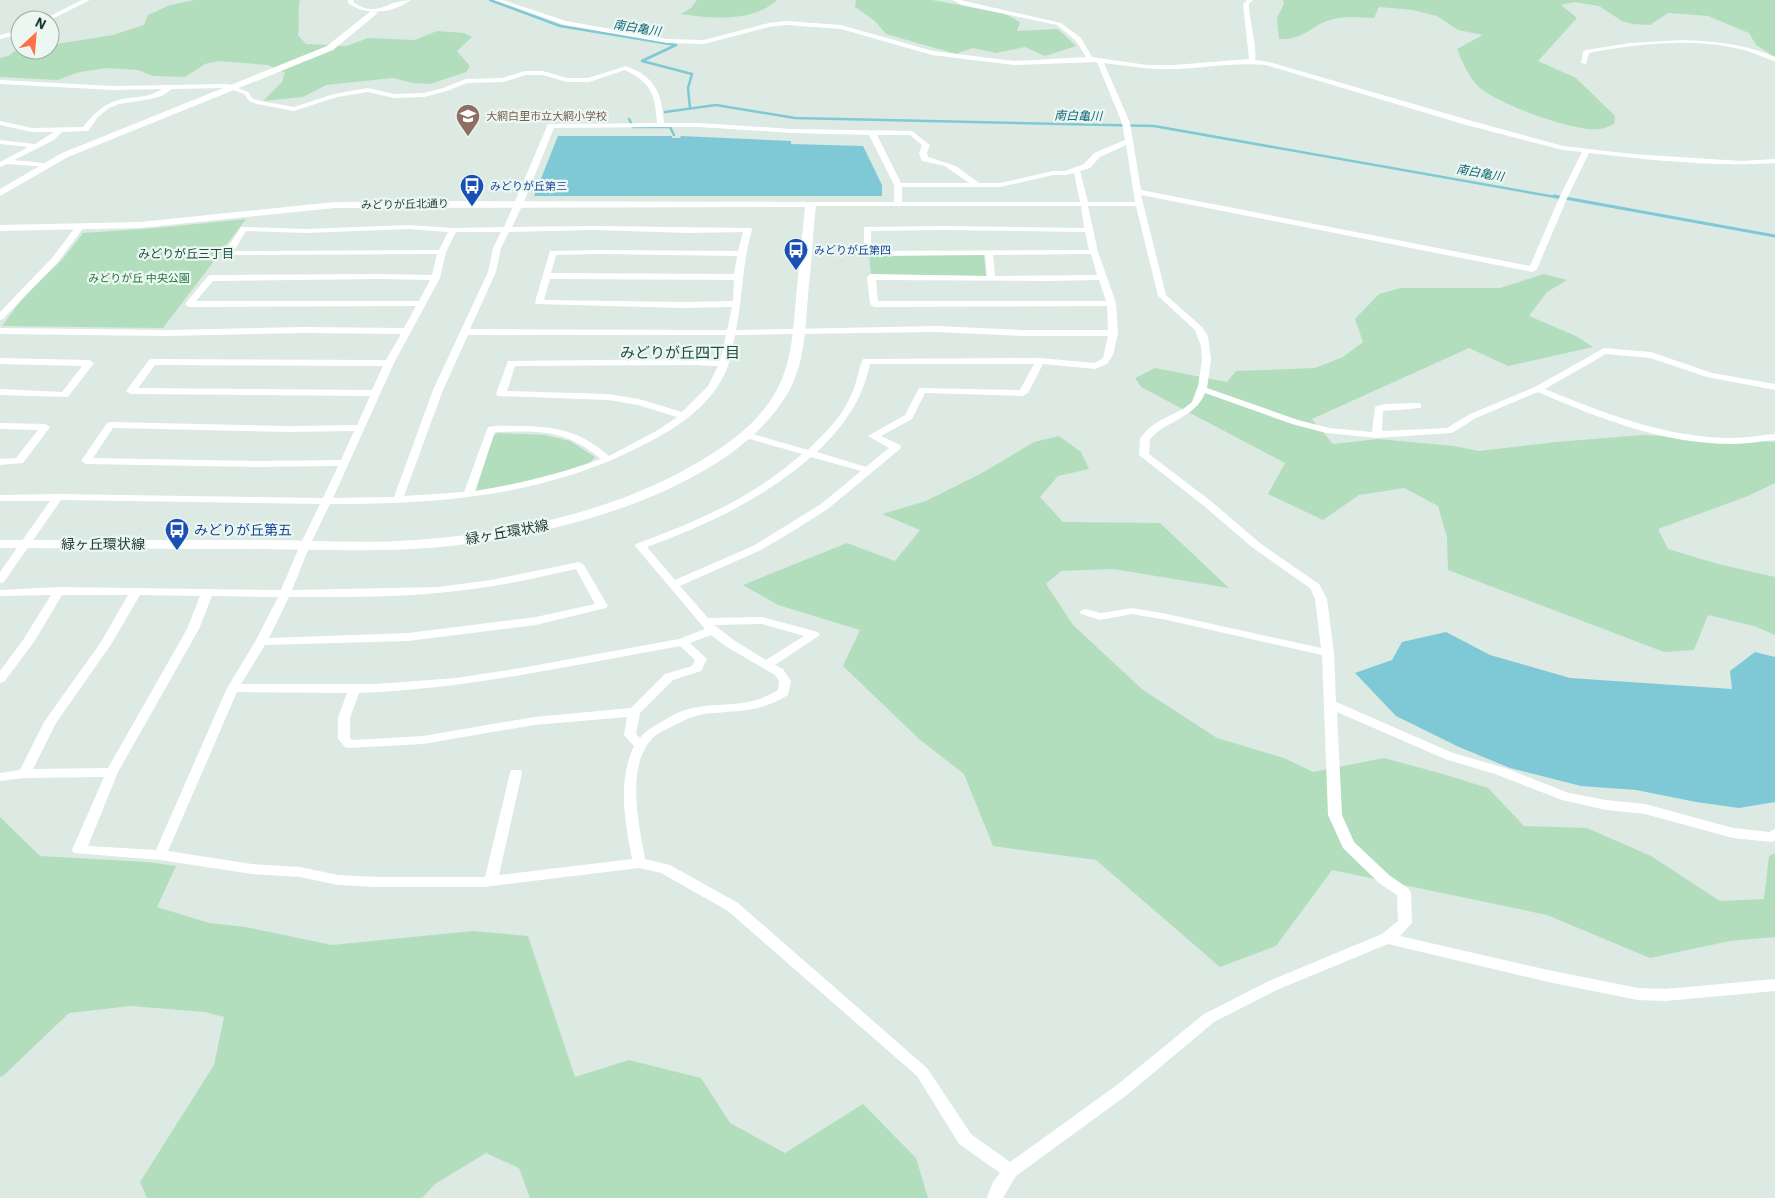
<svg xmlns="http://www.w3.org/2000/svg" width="1775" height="1198" font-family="'IBM Plex Sans','Noto Sans JP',sans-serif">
	<rect width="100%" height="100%" fill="#dceae3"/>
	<g fill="#b2debd">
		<path d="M195,0H300C297,12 300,23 298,35L306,44L347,46L368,38L415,40L437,31L464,33L472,37L457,51L470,66L466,72L430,84L413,83L393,78L326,85L303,97L263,101L282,82L285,73L268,65L218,61L205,64L185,77L153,76L138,70L108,68L80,72L57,80L0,77V58L8,56L20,47V50H50V45L113,35L144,25L148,15L170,5Z"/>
		<path d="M697,0H777C754,22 711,19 681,14L691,8Z"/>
		<polygon points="856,0 932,0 1004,13 1020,22 1017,31 1058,29 1076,46 1045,56 1025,47 996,53 973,48 956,54 886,34 875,21 855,7"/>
		<path d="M1283,0H1775V57L1756,45L1749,33L1708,16L1668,13L1650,25L1632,24L1622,21L1599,6L1574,2L1561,5L1577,18L1538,61L1576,78L1615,116L1614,124C1609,126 1604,129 1599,129C1575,133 1495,103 1478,86C1468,76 1462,61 1457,49L1483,35L1458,30L1437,16L1413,10L1379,7L1374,18C1361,18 1346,16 1334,19C1313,23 1304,41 1279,39L1277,18L1284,4Z"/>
		<polygon points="246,219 163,328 2,326 25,295 62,260 83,233 157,228"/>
		<polygon points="931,255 984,255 986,276 871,275 869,256"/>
		<polygon points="1544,274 1567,280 1547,292 1529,316 1576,336 1593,347 1508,366 1469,348 1312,419 1333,444 1378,439 1454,446 1479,451 1556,442 1643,435 1775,442 1775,483 1748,496 1658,529 1668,549 1718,564 1775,577 1775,635 1754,626 1708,615 1694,650 1664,652 1448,570 1447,537 1438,506 1404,488 1359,495 1323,520 1268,494 1285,463 1141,387 1135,378 1155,368 1227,382 1236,371 1315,368 1343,357 1363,342 1355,319 1379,294 1401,288 1500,288"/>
		<path d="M499,433L545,435L570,441L595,457C587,474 497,487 476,491L493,435Z"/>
		<polygon points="1059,436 1081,452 1089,469 1058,476 1040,497 1063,522 1160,523 1229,588 1113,569 1061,571 1046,584 1073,625 1143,690 1217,738 1284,758 1313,772 1384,758 1443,774 1488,788 1524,826 1587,828 1651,856 1720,901 1764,899 1769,856 1775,853 1775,937 1730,941 1650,958 1547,915 1332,870 1276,946 1220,967 1096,860 993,846 964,774 919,739 843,666 860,630 778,605 743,585 847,543 895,561 920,530 882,514 926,501 982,473 1034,442"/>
		<polygon points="0,817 40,856 148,862 176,866 157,907 209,923 246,927 332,945 473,931 528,936 575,1077 629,1060 701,1078 730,1123 785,1153 863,1104 916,1158 928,1198 530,1198 519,1168 486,1153 435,1184 422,1198 147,1198 140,1182 214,1065 224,1017 205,1012 130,1006 69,1013 3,1076 0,1077"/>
	</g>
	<g fill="#7ec9d5">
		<polygon points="558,136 672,136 672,138 680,138 681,136 791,141 791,144 863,146 882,185 882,196 534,196"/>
		<polygon points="1446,632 1490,655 1570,678 1732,689 1730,671 1755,652 1775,657 1775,802 1739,808 1696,802 1636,790 1581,786 1510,768 1459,747 1396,716 1355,673 1392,660 1402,642"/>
	</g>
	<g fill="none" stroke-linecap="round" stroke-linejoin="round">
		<g stroke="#7ec9d5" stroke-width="2.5">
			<polyline points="490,0 560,26 676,45 642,61"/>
			<polyline points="642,61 692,74 688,88 690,108"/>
			<polyline points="665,112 716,105 795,118 1154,126 1561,198"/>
			<polyline points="629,119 633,127 670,127 674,135"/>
		</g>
		<polyline stroke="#7ec9d5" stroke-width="3" points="1554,196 1775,236"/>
		<g fill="#fff" fill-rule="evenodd">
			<polygon points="82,0 90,0 50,20 42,20"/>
			<path d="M348,0H354L353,2C377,19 387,0 411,0C392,13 368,17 348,3Z"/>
			<path d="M494,0H503L566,21L667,39L704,40L769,23L786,21L841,25L933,51L1014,61L1086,57L1076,41L1057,25L962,5L952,0H960L1061,23L1081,38L1092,57L1147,65H1174L1249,59L1243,4L1247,0H1253L1249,4C1249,23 1257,41 1255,60L1269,62L1472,121L1563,146L1632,154L1742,161L1775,159V163C1713,167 1650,160 1589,153L1568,196L1537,269L1533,272L1141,195L1166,295L1202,327L1208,336L1211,360L1207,388L1298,420L1329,428L1372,432L1375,407L1384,404L1418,403L1421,404V408L1383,411L1382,431L1447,428L1470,414L1535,387L1604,348L1651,352L1712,373L1775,384V390L1707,377L1650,358L1606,354L1545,389C1606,414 1667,438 1733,438C1747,438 1761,435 1775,434V440C1761,441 1747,444 1733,444C1664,444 1600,419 1538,392L1476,418L1452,433L1377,438L1326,433L1292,424L1205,393C1195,418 1167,420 1150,439L1149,454L1212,502L1261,544L1319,584L1327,599L1334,653L1336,702L1453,753L1505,768L1569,793L1606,800L1645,804L1733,828L1769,832L1775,829V841L1771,842L1733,838L1645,814L1606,810L1562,800L1495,774L1445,759L1337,712L1342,815L1354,842L1389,875L1409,889L1411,893L1412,923L1400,936L1548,970L1638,988L1666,989L1775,979V991L1666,1001L1638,1000L1548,982L1388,944L1279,989L1214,1022L1127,1095L1016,1176L1003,1198H987L993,1182L1000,1173L959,1144L917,1076L728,911L661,873L639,868L484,887H376L338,885L300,877L252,874L160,860L74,853L72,850L104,777L24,778L0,781V773L20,770L44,722L101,642L128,595H62L34,642L4,682L0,683V671L23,640L51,595L0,596V590L59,587L281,590L300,545L320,504L61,500L4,582L0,583V572L50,501H0V495L58,494L323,498L338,466L257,467L86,464L81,461L107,423L110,422L289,426L357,425L370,396L131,394L126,391L149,360L152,359L386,360L401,334L303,333L167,336L0,334V328L167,330L303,327L404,328L416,306L189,307L185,304L208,276L211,275L380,274L432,275L437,254L228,255L224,253L241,227H244L306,229L409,225L453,228L504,227L548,124L657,123C655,94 652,84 625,70L589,82H567L543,75H526L503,82L467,83L447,91L424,97L394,98L368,92L337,97L294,111L257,104L249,101L244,94L227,88L172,89L162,96L151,99L119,104L109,108L98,117L88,131L62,132L54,140L14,160L44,163H47V167L7,164L0,167V162L28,147L0,144V140L35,144L54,132H32L0,125V121L32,128L83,127C96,111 107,101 128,98C140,97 152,96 162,89L113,90L0,84V80L113,86L228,84L248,92L253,99L261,101L294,107L334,94L368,88L394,94L424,93L443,88L466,79L502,78L525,71H543L567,78H588L626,66C656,77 662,94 664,123H699L791,129L912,131L930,145L927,153L928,157L956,166L979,183H1000L1053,171H1065L1084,164L1094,153L1125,140L1122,123L1097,62L1014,65L932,55L841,29L786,25L769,27L704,44L667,43L565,25ZM1104,63C1127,66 1150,70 1174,69C1205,68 1235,62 1266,65L1466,125L1563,150L1582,152L1560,196L1530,266L1141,190L1130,123ZM658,127H699L791,133L869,135L894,185V202H808V206H1081L1084,228L943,226L864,227V256L985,255L987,276L871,274L867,277L870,304L874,307L1107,306L1108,330H1021L936,326L736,330C743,297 742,263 752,230L751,228L594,226L512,227L523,204L554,128ZM877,135H910L922,145L919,153L922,161L945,166L969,183H901ZM1126,145L1135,202H1088L1080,171L1090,168L1100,157ZM1074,173L1080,202H902V187H1000L1053,175H1066ZM1088,206H1136L1158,296L1195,330L1201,346L1202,360L1198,386L1192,402L1183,409L1159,421L1148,429L1140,438L1139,455L1204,506L1253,548L1310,588L1315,599L1321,648L1167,614L1132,608L1101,613L1085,609L1079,612L1081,614L1100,620L1132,614L1167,620L1322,655L1328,815L1343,848L1379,883L1397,895L1398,921L1382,934L1269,981L1204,1014L1117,1085L1010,1162L971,1134L927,1068L738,903L670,865L645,859C639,824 624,762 656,735C660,732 665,730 669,728C681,722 691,716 704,714C738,710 757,714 788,695L791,681L783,669L775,665L820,635L818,632L762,617L708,618L680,586L761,550L798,528L829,508L900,449L901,447L900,445L881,436L912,419L925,393L1023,396L1028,393L1043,364L1095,369L1107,364L1113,355L1118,333L1116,303L1098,252ZM409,229L448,232L439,250L234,251L246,231L306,233ZM594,230L688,233L743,232L738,251L600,250L550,251L535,302L536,304L683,308L732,307L727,330L470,329L496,272L501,248L509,232ZM943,230L1085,232L1089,250L871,251V231ZM456,232H501L493,248L488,272L433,390L394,497L333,498L394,363L440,278L446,252ZM600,254L737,256L734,274L551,273L556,255ZM1091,254L1097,275L995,276L993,255ZM380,279L430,280L419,301H196L213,281ZM550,279L734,280L733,301L683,302L544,300ZM876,280L1046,281L1099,280L1106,301H878ZM936,332L1021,336H1108L1103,358L1095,363L1040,358L863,359C858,370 857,382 852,393C843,416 825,433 808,450L749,433H743L741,435L743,437L802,454C752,498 698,521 636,544L635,546L705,629L679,639L521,668L456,678L376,684H241L265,645L408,641L536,625L606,608L608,606L584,565L579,562L491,580L438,587L292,590L310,545L330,504C442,504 549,496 649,442C678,427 706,408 722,379C730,366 732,350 735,335ZM468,335H726L720,361L689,359L508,361L496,394L498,396L608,400L638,405L677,417L658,430L609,456C580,431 556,426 519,426C509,426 497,425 488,427L464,492L404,496L443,390ZM870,364H1034L1020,390L919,388L905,415L868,436L889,448L866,467L817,452C844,426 862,401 870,364ZM155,365L383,366L372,390L138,388ZM689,365L718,366L708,386L682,412L639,399L608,394L507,391L515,366ZM113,428L289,432L354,431L341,460L257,461L93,458ZM495,432C539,431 565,429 601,459C559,474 518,484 475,491ZM811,457L861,471L821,504L753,546L675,580L647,547C709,524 761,500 811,457ZM576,569L595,604L536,617L408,633L269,638L289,597C345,597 401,598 456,591C497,587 536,578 576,569ZM140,595L200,596L187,629L108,768L33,769L56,723L112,643ZM212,596L278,597L255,642L227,688L156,850L88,846L118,772L199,629ZM762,624L804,636L766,660L735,641L714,625ZM711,635L727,647L775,675L779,681L778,690C747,709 726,701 693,708C681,710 671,716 661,722C653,727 646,730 640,738L636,734L640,713L673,680L701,671L707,659L690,643ZM680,646L695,660L692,666L665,674L631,708L534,717L423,736L352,740L350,738V718L359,693C468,689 573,665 680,646ZM237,692L347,693L338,718V739L345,747L349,748L423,744L534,725L627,717L624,735L634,746C617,782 625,822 632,859L499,875L522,773L521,770H511L510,773L485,877H376L338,875L300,867L252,864L168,851Z"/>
			<polygon points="20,30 20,34 0,39 0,35"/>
			<path d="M1682,40C1715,41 1745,44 1775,57V61C1761,57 1749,50 1735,48C1688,38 1636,44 1589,53L1586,64L1581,63L1583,52L1586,50L1630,43Z"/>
			<polygon points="77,225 84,227 58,262 3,319 0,320 0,312 52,258"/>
			<polygon points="0,358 89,360 94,363 68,397 0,395 0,389 62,392 82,366 0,364"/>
			<polygon points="0,423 45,424 50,427 23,463 0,465 0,459 16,458 38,430 0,429"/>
		</g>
		<g fill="#fff" fill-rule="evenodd">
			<polygon points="371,11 378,13 333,50 68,157 0,196 0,189 62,153 327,46"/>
			<path d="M426,201L815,202L816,204C813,235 811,266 808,296C805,329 805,362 789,391C729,498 526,544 412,549C352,552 292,549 232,549C155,549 77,548 0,548V540C88,540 175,540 263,540C313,540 365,544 415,540C512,533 610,513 695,464C726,446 755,426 774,395C792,365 793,332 796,298C799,267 802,237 805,207L335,208L140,228L0,231V225L140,222L335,202Z"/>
		</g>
	</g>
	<defs>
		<symbol id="school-pin" viewBox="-11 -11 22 30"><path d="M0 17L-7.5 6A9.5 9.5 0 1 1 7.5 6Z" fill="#8d6e63" stroke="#ecf7f1"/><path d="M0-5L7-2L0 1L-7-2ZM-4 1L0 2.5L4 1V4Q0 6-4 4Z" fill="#fff"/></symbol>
		<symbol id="bus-pin" viewBox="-11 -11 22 30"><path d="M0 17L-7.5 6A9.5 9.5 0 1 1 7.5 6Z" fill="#1a4fb4" stroke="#ecf7f1"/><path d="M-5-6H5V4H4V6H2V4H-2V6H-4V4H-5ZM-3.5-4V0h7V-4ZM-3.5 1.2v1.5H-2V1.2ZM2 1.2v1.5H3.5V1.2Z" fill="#fff"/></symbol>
	</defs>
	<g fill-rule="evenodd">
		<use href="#school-pin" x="454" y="102" width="28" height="38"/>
		<use href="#bus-pin" x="458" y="172" width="28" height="38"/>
		<use href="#bus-pin" x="782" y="236" width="28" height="38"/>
		<use href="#bus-pin" x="163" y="516" width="28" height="38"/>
	</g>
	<g text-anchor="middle" stroke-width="4.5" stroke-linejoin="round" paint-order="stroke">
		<g font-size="11" fill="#785e54" stroke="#ecf7f1" text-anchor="start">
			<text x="486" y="120">大網白里市立大網小学校</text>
		</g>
		<g font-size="11" fill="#164399" stroke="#ecf7f1" text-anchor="start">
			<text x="490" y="190">みどりが丘第三</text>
			<text x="814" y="254">みどりが丘第四</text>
		</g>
		<g font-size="11" fill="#1d3a32" stroke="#ecf7f1">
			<text transform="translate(405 204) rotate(-1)" y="4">みどりが丘北通り</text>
		</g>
		<g font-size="11" fill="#247442" stroke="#ecf7f1">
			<text x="139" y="282">みどりが丘 中央公園</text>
		</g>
		<g font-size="12" font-style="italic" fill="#136a7a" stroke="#ecf7f1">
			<text transform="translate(637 28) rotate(9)" y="4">南白亀川</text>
			<text transform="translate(1078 116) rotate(1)" y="4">南白亀川</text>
			<text transform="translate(1480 173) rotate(10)" y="4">南白亀川</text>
		</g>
		<g font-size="12" fill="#184d3f" stroke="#ecf7f1">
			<text x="186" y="258">みどりが丘三丁目</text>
		</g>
		<g font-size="14" fill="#164399" stroke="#ecf7f1" text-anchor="start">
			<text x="194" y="535">みどりが丘第五</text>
		</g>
		<g font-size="14" fill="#1d3a32" stroke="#ecf7f1">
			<text transform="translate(507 532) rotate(-10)" y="5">緑ヶ丘環状線</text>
			<text x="103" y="549">緑ヶ丘環状線</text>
		</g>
		<g font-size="15" fill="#184d3f" stroke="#ecf7f1">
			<text x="680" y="358">みどりが丘四丁目</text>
		</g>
	</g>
	<g transform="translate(35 35) rotate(26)"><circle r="24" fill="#ecf7f1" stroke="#99aba5"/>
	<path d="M0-4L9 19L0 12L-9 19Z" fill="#fe7046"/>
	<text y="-8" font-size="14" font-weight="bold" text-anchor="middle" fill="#1d3a32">N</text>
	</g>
</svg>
